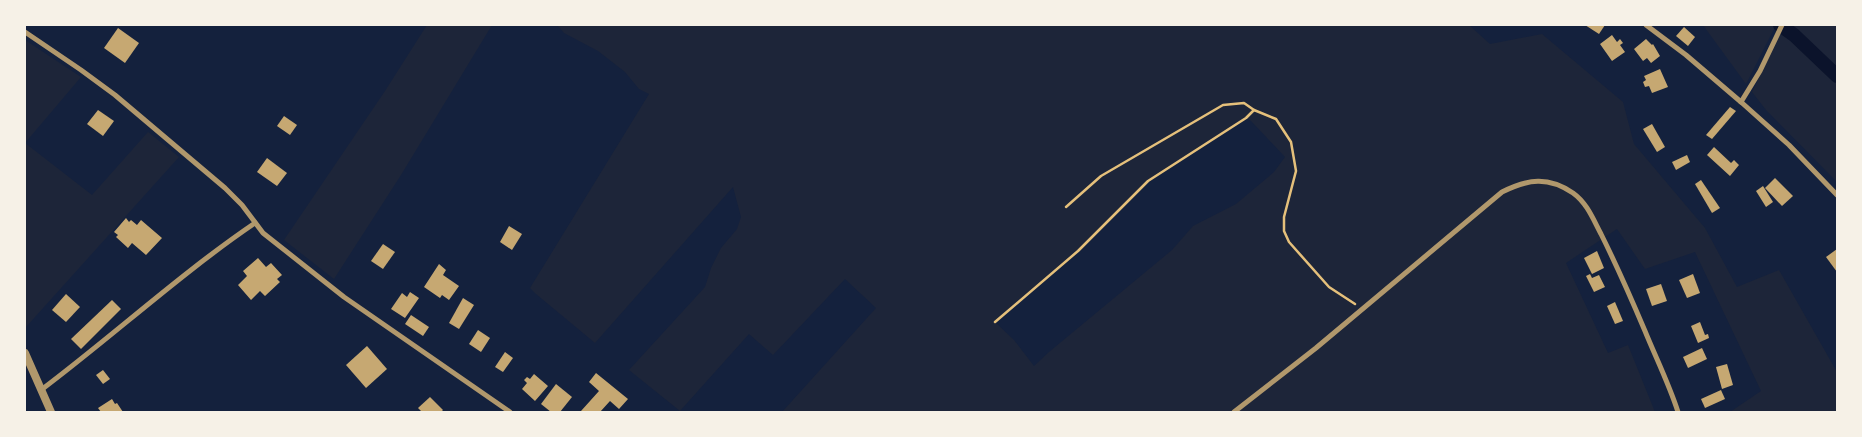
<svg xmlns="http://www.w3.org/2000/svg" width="1862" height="437" font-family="Spectral,serif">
	<rect width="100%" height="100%" fill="#14213d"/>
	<g fill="#1d2539" fill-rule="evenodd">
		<polygon points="427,25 492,25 401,175 334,279 284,240 385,91"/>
		<path d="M557,25H1469L1490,44L1542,34L1623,102L1634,144L1705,228L1737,287L1779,270L1837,372V412H1730L1761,391L1695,252L1645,269L1617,229L1566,263L1608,353L1628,345L1655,412H782L876,308L845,279L773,355L749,334L680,411L629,370L705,287L711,268L721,248L737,229L741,217L733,187L595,343L536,294L530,288L649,94L639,89L625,72L598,51L564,33ZM1246,118L1251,121L1285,157L1274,172L1236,204L1193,226L1172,250L1049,352L1034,366L1014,340L995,322L1078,251L1148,181Z"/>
		<polygon points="1703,25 1776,25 1746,84"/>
		<polygon points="1788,25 1837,25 1837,182 1766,110 1752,92 1780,35"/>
		<polygon points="25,40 81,77 25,143 92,195 148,132 179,157 26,327"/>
	</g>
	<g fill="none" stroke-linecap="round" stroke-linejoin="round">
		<polyline stroke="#0b132b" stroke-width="14" points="1780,25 1794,35 1837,76"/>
	</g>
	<g fill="#c6a872">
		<polygon points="1585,25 1605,25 1599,34"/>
		<polygon points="1684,27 1695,37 1688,46 1676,36"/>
		<polygon points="118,28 139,43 125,63 104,48"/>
		<polygon points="1612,35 1617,42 1620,39 1623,43 1620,45 1625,52 1612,61 1600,44"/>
		<polygon points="1646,39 1652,45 1653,44 1660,56 1651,63 1647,58 1643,61 1634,49"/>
		<polygon points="1660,69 1668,87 1652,93 1649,86 1645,87 1643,82 1646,80 1644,76"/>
		<polygon points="1730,107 1736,111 1712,139 1706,135"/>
		<polygon points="98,110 114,121 103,136 87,124"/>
		<polygon points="284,116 297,125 290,135 277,126"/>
		<polygon points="1652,124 1665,147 1657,152 1643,129"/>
		<polygon points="1714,147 1731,163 1734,160 1739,165 1730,176 1707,155"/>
		<polygon points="1687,155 1690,162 1676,170 1672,162"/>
		<polygon points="267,158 287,173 277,186 257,172"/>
		<polygon points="1775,178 1793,196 1782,206 1765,188"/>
		<polygon points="1701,180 1720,208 1712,213 1695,184"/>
		<polygon points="1763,186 1773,202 1766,207 1756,191"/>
		<polygon points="126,218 129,222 131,220 137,225 141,220 162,238 146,255 132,243 128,248 116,237 118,235 114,232"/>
		<polygon points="509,226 522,234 512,250 500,242"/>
		<polygon points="383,244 395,252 383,269 371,261"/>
		<polygon points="1837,249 1837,272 1826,257"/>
		<polygon points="1597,251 1604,268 1592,274 1584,258"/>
		<polygon points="258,258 266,267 271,263 282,275 277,279 280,282 265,296 260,291 251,300 238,285 247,276 243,271"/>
		<polygon points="439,264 446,270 443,275 459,286 449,300 442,295 440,298 424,287"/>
		<polygon points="1590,274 1592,278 1599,275 1605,287 1594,292 1586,276"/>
		<polygon points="1693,274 1700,293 1687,298 1679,280"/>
		<polygon points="1661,284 1667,301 1652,306 1646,289"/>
		<polygon points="410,292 419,298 405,318 391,309 402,293 407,297"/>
		<polygon points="66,294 80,307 66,322 52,310"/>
		<polygon points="463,298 474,305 459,329 449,323"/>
		<polygon points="112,300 121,309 81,349 71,339"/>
		<polygon points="1615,302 1623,321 1615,324 1607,306"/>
		<polygon points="411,315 429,327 423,336 405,324"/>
		<polygon points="1700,322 1705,335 1708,334 1709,338 1698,343 1691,326"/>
		<polygon points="478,330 490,338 481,352 469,344"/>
		<polygon points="367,346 387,369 366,388 346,365"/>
		<polygon points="1702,348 1707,359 1688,368 1683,357"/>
		<polygon points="505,352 513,358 503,372 495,367"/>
		<polygon points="1727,364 1733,385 1722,389 1716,367"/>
		<polygon points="103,370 110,379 103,384 96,375"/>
		<polygon points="596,373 628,399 619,409 610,401 600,412 581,411 599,391 589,382"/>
		<polygon points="534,374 548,386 535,401 522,389 527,383 524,380 527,377 530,379"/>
		<polygon points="556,384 572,397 560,412 551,412 541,404"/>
		<polygon points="1721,390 1725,399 1705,408 1701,399"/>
		<polygon points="430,397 443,410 441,412 422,412 418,408"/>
		<polygon points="112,399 115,404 117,403 123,412 101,412 98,408"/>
	</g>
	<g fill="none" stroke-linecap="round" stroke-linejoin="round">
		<g stroke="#e5c07b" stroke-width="2.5">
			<polyline points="1066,207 1101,176 1223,105 1244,103 1254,110"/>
			<polyline points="995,322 1078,251 1148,181 1246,118 1254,110 1276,119 1291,142 1296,171 1284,217 1284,231 1289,242 1329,287 1355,304"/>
		</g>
		<g stroke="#b1986c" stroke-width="5">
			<polyline points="1646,25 1686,55 1741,102 1789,145 1837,195"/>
			<polyline points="25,32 81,70 115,95 225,188 242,205 263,233 344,297 510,412"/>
			<polyline points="1741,102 1760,71 1782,25"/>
			<path d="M41,390C114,335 180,274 255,223"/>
			<path d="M1234,412L1316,348L1502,192C1528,179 1548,176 1573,193C1587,203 1593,219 1601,234C1617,266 1631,298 1645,331C1656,358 1669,384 1678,412"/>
		</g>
		<polyline stroke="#b1986c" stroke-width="8" points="25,353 51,412"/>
	</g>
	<rect width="1862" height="437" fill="none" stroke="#f6f1e7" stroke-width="52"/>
</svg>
